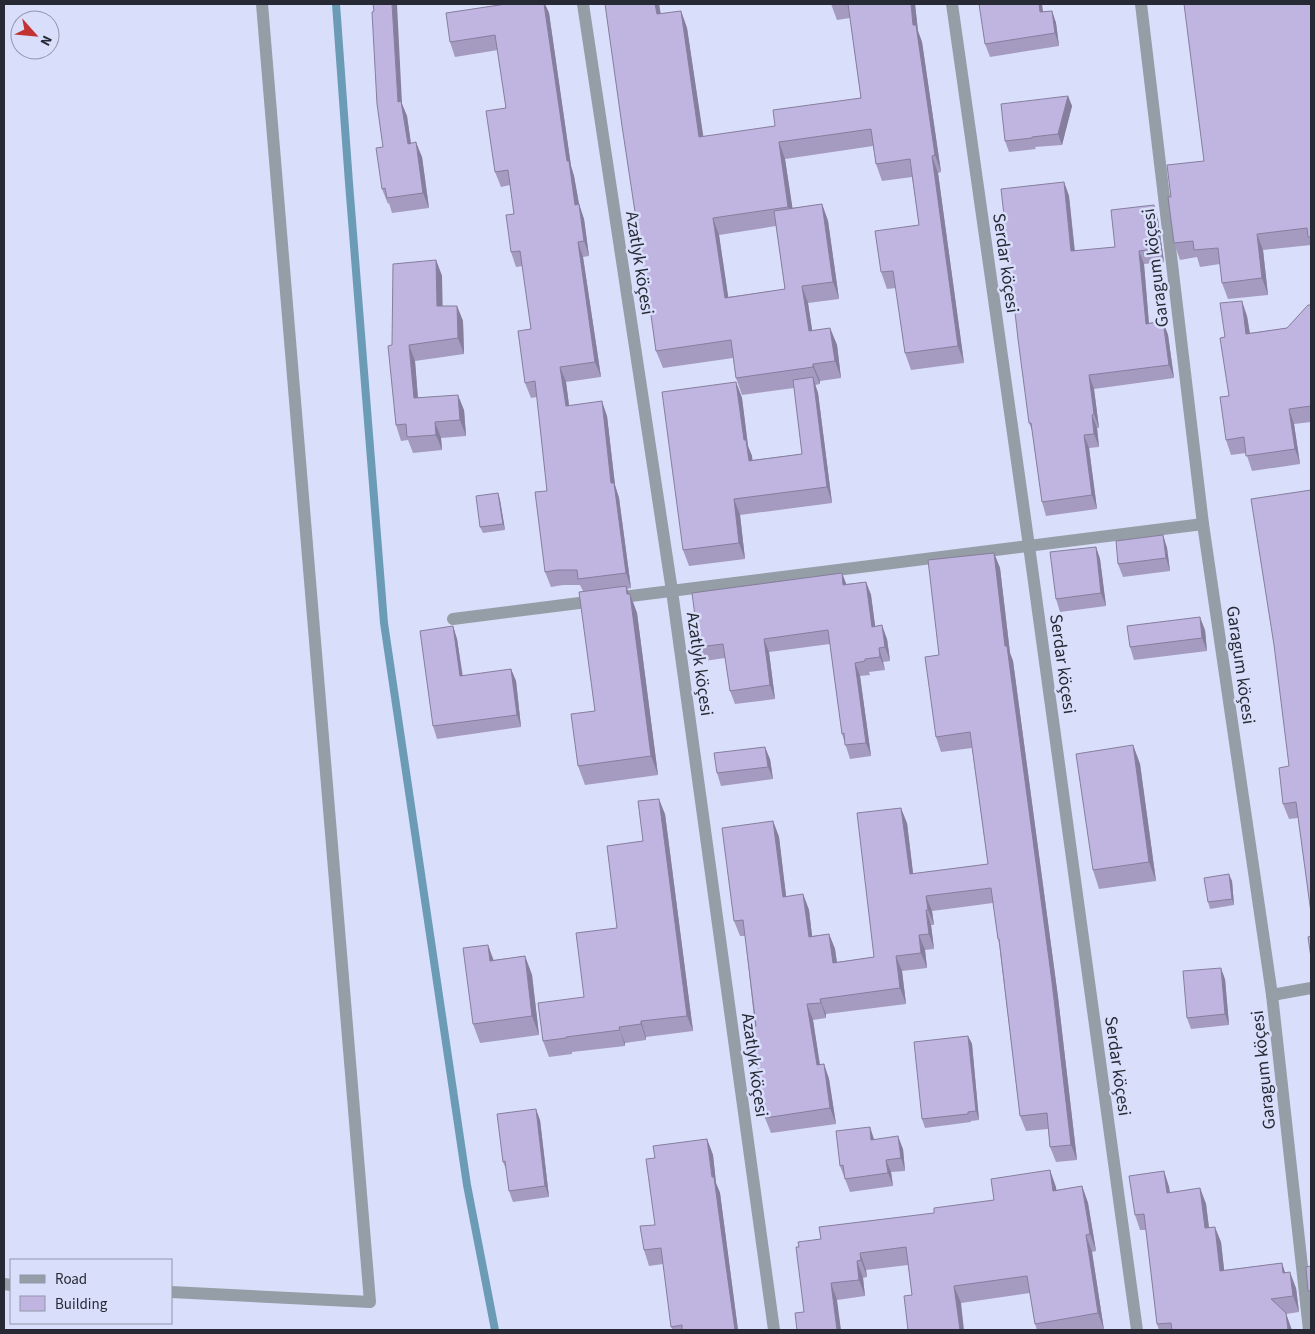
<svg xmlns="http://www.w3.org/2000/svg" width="1315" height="1334" font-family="'Source Sans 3',sans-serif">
	<rect width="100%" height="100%" fill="#d9dffb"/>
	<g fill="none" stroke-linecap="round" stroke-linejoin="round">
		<polyline stroke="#6c9cb5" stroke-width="8" points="336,4 349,183 384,623 467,1185 495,1330"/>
		<g stroke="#959da7" stroke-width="12">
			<polyline points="583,4 672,591 774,1330"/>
			<polyline points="952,4 1029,546 1137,1330"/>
			<polyline points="1141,4 1203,524 1272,995 1309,1330"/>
			<polyline points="615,598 1203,524"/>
			<polyline points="453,619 595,601"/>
			<polyline points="1272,995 1311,988"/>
			<polyline points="4,1284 11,1285"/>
			<polyline points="171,1292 370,1302 262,4"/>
		</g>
	</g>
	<g fill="#a59bc1" fill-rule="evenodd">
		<polygon points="506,4 545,4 549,13 571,166 574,176 579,204 584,219 589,256 583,257 601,377 566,382 569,405 607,416 615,485 619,498 631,588 627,589 629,594 630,594 637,613 658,775 585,785 578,766 595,711 583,591 580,585 563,585 551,587 545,572 547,491 537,397 531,398 525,383 531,329 523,266 516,267 511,252 514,214 510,185 501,187 495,172 506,108 498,50 455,57 450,42"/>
		<path d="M605,4H659L661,14L681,11L687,28L703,137L775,126L861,98L850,18L837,20L831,4H915L918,31L922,42L941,172L938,173L964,363L911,370L905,353L896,288L887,289L881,272L919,225L912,177L882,181L876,164L873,146L785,159L792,208L822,204L828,221L839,299L808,303L812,331L830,328L837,345L841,378L820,381V384L815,385L818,393L832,503L740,515L745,559L689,566L683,550L736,382L742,398L748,446L752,456V460L802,454L794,388L742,395L736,378L733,358L663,368L656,351L643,253L640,245ZM776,226L785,289L728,297L719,235Z"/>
		<polygon points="1311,4 1311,247 1311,245 1263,250 1268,295 1228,299 1222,283 1220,264 1200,267 1197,257 1180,260 1174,243 1171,197 1204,161"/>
		<polygon points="1052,11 1056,23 1059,46 990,57 985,44 1043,12"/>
		<polygon points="1068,96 1072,106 1062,145 1035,147 1036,149 1009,152 1005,141"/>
		<polygon points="402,104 407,116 411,143 422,157 429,208 392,213 389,203 388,204 382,189 383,147"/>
		<polygon points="1064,182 1069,196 1075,251 1115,247 1158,219 1164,262 1144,264 1149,323 1163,321 1168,335 1174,378 1094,389 1099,428 1097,428 1099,447 1089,448 1097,509 1046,516 1042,502 1032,430 1029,423"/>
		<polygon points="436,260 442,276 442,306 457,306 463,321 464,354 415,361 418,397 464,410 466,436 441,438 442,450 413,453 408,440 401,441 396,425 392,345"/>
		<polygon points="1311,305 1311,422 1294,424 1300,464 1252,471 1246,453 1231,455 1226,440 1229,396 1225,337 1247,316 1250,333 1287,328"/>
		<polygon points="1311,490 1298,818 1289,819 1283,804 1289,766"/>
		<polygon points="498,493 500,500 505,530 483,533 480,527"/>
		<polygon points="1163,535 1167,548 1170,571 1123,577 1118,564"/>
		<polygon points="1096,547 1100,559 1106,606 1060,612 1056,599"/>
		<polygon points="994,553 1000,568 1010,653 1013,661 1058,997 1077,1160 1056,1162 1050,1147 1048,1129 1026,1131 1020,1116 999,943 998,939 993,903 932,911 934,925 931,925 934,949 925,950 927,968 902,971 906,1004 826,1014 826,1018 813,1020 820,1064 824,1064 829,1079 836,1124 771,1133 765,1118 745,936 740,936 734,921 773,821 779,837 786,897 803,894 809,910 812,936 829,934 835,949 837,962 874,957 907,823 913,874 988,864 972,748 941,752 936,737 939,655"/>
		<polygon points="842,573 846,584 866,582 871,595 875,626 887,639 890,661 883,662 885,670 869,672 870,675 860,676 871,756 850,759 842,734 830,644 769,652 775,699 735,704 730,691 725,658 704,661 699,647"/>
		<polygon points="453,626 457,639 463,676 511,669 516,681 521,727 437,739 433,726"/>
		<polygon points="1205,630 1207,651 1134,660 1130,647"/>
		<polygon points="1133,745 1140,764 1156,881 1099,889 1093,870"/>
		<polygon points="770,759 773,779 721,786 717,773"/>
		<polygon points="665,814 693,1031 646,1037 646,1040 625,1043 625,1046 572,1052 572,1054 549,1057 543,1041 584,997 617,928 643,841"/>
		<polygon points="1232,881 1234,905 1210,909 1208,902"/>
		<polygon points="488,945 493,960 525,956 532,975 539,1035 480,1043 473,1024"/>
		<polygon points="1225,979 1229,1025 1191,1029 1187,1018"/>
		<polygon points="968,1036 972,1044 979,1120 971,1121 971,1122 925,1128 922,1119"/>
		<polygon points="540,1120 549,1197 513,1202 509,1191 506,1169 503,1162"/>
		<polygon points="870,1127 874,1139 903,1149 905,1171 891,1172 893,1186 850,1192 840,1166"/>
		<polygon points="707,1139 713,1155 716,1183 720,1193 738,1330 673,1330 671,1327 663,1264 649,1266 644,1250 655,1225"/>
		<polygon points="1050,1170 1056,1190 1082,1186 1088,1203 1096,1251 1092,1252 1104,1330 1037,1330 1035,1324 1030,1293 961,1303 912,1295 908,1265 866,1270 867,1277 863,1278 865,1296 837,1300 804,1312 799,1247 821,1239 994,1200"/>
		<polygon points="1164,1171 1169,1187 1170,1193 1200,1188 1206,1204 1209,1228 1221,1242 1224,1270 1282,1263 1285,1273 1296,1288 1299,1312 1286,1314 1292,1330 1159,1330 1157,1324 1146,1230 1140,1230 1135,1215"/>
		<polygon points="1311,1266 1311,1299 1308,1291"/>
	</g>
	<g fill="#867e9d">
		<polygon points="392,4 397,4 402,104 407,116 413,159 408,144 398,102"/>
		<polygon points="544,4 545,4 549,13 571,166 574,176 579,204 584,219 589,256 584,241 575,205 567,161"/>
		<polygon points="655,4 659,4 663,31 657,14"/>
		<polygon points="911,4 915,4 918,31 922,42 941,172 935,155 913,25"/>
		<polygon points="1039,4 1042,4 1045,25 1040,12"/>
		<polygon points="681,11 687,28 706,154 699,137"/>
		<polygon points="1052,11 1056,23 1059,46 1055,33"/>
		<polygon points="1068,96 1072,106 1062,145 1058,134"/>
		<polygon points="416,142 422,157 429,208 423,193"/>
		<polygon points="779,142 785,159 795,224 788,207"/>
		<polygon points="932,156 938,173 964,363 958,346"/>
		<polygon points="1064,182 1069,196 1076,265 1071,251"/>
		<polygon points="822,204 828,221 839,299 833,282"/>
		<polygon points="1154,205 1158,219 1164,262 1159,248"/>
		<polygon points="713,218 719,235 731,315 725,298"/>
		<polygon points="1257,234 1263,250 1268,295 1262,278"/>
		<polygon points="578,242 583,257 601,377 595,362"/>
		<polygon points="1139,251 1144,264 1150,337 1146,324"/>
		<polygon points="436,260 442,276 443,322 437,306"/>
		<polygon points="802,286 808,303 815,348 809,331"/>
		<polygon points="1242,301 1247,316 1252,349 1246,334"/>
		<polygon points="457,306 463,321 464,354 458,338"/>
		<polygon points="1163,321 1168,335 1174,378 1169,365"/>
		<polygon points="830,328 837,345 841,378 835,361"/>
		<polygon points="409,345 415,361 419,413 414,398"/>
		<polygon points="813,364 820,381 820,384 813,367"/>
		<polygon points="560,367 566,382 571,421 566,406"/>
		<polygon points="1089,375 1094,389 1099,428 1094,414"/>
		<polygon points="813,377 818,393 832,503 827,487"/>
		<polygon points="736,382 742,398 748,446 752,456 755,477 749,461 744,440"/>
		<polygon points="458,395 464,410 466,436 460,420"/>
		<polygon points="602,401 607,416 615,485 619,498 631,588 626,573 611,483"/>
		<polygon points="1289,409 1294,424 1300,464 1295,449"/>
		<polygon points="1092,415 1097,428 1099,447 1094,434"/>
		<polygon points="435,422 441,438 442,450 436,435"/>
		<polygon points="1084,435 1089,448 1097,509 1092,495"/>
		<polygon points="498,493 500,500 505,530 503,524"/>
		<polygon points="734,499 740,515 745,559 739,543"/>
		<polygon points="1163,535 1167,548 1170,571 1166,558"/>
		<polygon points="1096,547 1100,559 1106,606 1101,593"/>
		<polygon points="994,553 1000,568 1010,653 1013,661 1058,997 1077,1160 1071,1145 1005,646"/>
		<polygon points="842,573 847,586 843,585"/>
		<polygon points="866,582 871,595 877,640 872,627"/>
		<polygon points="626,586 631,599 630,594 637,613 658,775 651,756"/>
		<polygon points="1200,617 1205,630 1207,651 1202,638"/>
		<polygon points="882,625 887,639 890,661 885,647"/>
		<polygon points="453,626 457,639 464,688 460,676"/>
		<polygon points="764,639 769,652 775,699 770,685"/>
		<polygon points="879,648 883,662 885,670 880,657"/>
		<polygon points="855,663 860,676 871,756 866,743"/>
		<polygon points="511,669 516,681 521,727 517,715"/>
		<polygon points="1133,745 1140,764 1156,881 1149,862"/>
		<polygon points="765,747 770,759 773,779 768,767"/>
		<polygon points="659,799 665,814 693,1031 687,1016"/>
		<polygon points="901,808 907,823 915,889 910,874"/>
		<polygon points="773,821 779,837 788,912 783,897"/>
		<polygon points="1229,874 1232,881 1234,905 1232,899"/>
		<polygon points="803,894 809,910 814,952 809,937"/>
		<polygon points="926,896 932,911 934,925 928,910"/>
		<polygon points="926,910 931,925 934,949 929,934"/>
		<polygon points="829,934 835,949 839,978 833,963"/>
		<polygon points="919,935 925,950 927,968 921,953"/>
		<polygon points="488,945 495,964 490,961"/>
		<polygon points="525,956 532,975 539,1035 532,1016"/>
		<polygon points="896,956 902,971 906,1004 900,988"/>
		<polygon points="1221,968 1225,979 1229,1025 1225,1014"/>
		<polygon points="820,999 826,1014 826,1018 821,1003"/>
		<polygon points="807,1004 813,1020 822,1080 817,1065"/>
		<polygon points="641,1021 646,1037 646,1040 641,1024"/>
		<polygon points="619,1027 625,1043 625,1046 620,1030"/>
		<polygon points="968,1036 972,1044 979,1120 976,1111"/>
		<polygon points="824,1064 829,1079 836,1124 830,1108"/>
		<polygon points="536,1109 540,1120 549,1197 545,1186"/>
		<polygon points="870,1127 874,1140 871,1140"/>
		<polygon points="898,1136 903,1149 905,1171 901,1158"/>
		<polygon points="707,1139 713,1155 716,1183 720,1193 738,1330 735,1330"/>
		<polygon points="886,1160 891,1172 893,1186 888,1173"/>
		<polygon points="1050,1170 1056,1187 1059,1208 1053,1191"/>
		<polygon points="1164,1171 1169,1187 1172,1209 1167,1193"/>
		<polygon points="1082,1186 1088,1203 1096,1251 1090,1234"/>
		<polygon points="1200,1188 1206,1204 1211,1244 1205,1228"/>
		<polygon points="1215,1227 1221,1242 1226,1286 1220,1271"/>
		<polygon points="1086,1235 1092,1252 1104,1330 1098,1313"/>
		<polygon points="860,1253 866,1270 867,1277 861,1260"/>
		<polygon points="857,1261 863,1278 865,1296 859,1280"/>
		<polygon points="1282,1263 1287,1279 1283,1273"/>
		<polygon points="1290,1272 1296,1288 1299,1312 1293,1296"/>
		<polygon points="831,1283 837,1300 841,1330 837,1330"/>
		<polygon points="954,1286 961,1303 964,1330 960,1330"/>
		<polygon points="1286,1313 1291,1328 1292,1330 1288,1330"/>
	</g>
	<g fill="#c0b4e0" stroke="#867e9d">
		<polygon points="373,4 392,4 398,102 401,101 408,144 416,142 423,193 387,198 385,188 382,189 376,148 383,147 377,104 372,12 374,11"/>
		<polygon points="506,4 544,4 567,161 569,161 575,205 579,204 584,241 578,242 595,362 560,367 566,406 602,401 611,483 614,483 626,573 578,579 577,570 557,570 545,572 535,492 547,491 535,381 525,383 518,331 531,329 520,251 511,252 506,215 514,214 508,170 495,172 486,111 506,108 495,35 450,42 446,13"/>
		<polygon points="605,4 655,4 657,14 681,11 699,137 775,126 773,110 861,98 848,4 911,4 913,25 916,25 935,155 932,156 958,346 905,353 893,271 881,272 875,231 919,225 910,159 876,164 871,129 779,142 788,207 713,218 725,298 785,289 774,211 822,204 833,282 802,286 809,331 830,328 835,361 813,364 813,367 736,378 731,340 656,351 641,244 640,245 622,126"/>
		<polygon points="979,4 1039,4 1040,12 1052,11 1055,33 985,44"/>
		<polygon points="1184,4 1311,4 1311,237 1308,237 1307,228 1257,234 1262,278 1222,283 1218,248 1194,250 1193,241 1174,243 1168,197 1171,197 1167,165 1204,161"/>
		<polygon points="1068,96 1058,134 1032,137 1032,138 1005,141 1001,104"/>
		<polygon points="1064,182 1071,251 1115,247 1111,210 1154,205 1159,248 1139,251 1146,324 1163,321 1169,365 1089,375 1094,414 1092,415 1094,434 1084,435 1092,495 1042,502 1031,423 1029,423 1018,339 1001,189"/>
		<polygon points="436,260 437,306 457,306 458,338 409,345 414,398 458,395 460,420 435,422 436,435 407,437 406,424 396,425 388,346 392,345 393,264"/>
		<polygon points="1242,301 1246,334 1287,328 1308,305 1311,305 1311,406 1289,409 1295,449 1246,456 1244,437 1226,440 1220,397 1229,396 1220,338 1225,337 1220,303"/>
		<polygon points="813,377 827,487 734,499 739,543 683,550 662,392 736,382 744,440 746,440 749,461 802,454 793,380"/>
		<polygon points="1311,490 1311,913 1296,802 1283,804 1279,768 1289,766 1274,645 1251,499"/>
		<polygon points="498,493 503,524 480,527 476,496"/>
		<polygon points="1163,535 1166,558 1118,564 1116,541"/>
		<polygon points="1096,547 1101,593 1056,599 1050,552"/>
		<polygon points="994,553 1005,646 1007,646 1052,982 1071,1145 1050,1147 1047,1113 1020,1116 999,939 998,939 991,888 926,896 928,910 926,910 929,934 919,935 921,953 896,956 900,988 820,999 821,1003 807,1004 817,1065 824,1064 830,1108 765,1118 752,1026 756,1026 743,920 734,921 722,828 773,821 783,897 803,894 809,937 829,934 833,963 874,957 857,813 901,808 910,874 988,864 970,732 936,737 925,657 939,655 928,560"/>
		<polygon points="842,573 843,585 866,582 872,627 882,625 885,647 879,648 880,657 865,659 865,661 855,663 866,743 845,745 844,733 842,734 828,630 764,639 770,685 730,691 723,644 699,647 692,593"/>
		<polygon points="626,586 627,594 630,594 651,756 578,766 571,714 595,711 579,592"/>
		<polygon points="1200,617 1202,638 1130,647 1127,626"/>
		<polygon points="453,626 460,676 511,669 517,715 433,726 420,631"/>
		<polygon points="1133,745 1149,862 1093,870 1076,754"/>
		<polygon points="765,747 768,767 717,773 714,753"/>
		<polygon points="659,799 687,1016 641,1021 641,1024 619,1027 620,1030 566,1037 566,1038 543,1041 538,1003 584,997 576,933 617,928 607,846 643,841 638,801"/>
		<polygon points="1229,874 1232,899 1208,902 1204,878"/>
		<polygon points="1311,936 1311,958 1308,937"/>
		<polygon points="488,945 490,961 525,956 532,1016 473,1024 463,948"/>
		<polygon points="1221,968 1225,1014 1187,1018 1183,971"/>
		<polygon points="968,1036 976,1111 968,1112 968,1114 922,1119 914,1042"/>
		<polygon points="536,1109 545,1186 509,1191 505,1161 503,1162 497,1114"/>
		<polygon points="870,1127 871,1140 898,1136 901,1158 886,1160 888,1173 845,1179 843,1165 840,1166 836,1131"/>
		<polygon points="707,1139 712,1177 714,1177 726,1266 735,1330 682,1330 682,1325 671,1327 661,1248 644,1250 640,1226 655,1225 646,1159 655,1158 653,1146"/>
		<polygon points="1050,1170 1053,1191 1082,1186 1090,1234 1086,1235 1098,1313 1035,1324 1027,1276 954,1286 960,1330 908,1330 904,1296 912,1295 906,1247 860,1253 861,1260 857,1261 859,1280 831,1283 837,1330 797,1330 795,1313 804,1312 796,1247 799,1247 798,1242 821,1239 819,1227 934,1213 934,1208 994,1200 991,1179"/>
		<polygon points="1164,1171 1167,1193 1200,1188 1205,1228 1215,1227 1220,1271 1282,1263 1283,1273 1290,1272 1293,1296 1271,1299 1286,1313 1288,1330 1172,1330 1171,1323 1157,1324 1144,1214 1135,1215 1129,1176"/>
		<polygon points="1311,1266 1311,1291 1308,1291 1306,1267"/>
	</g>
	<g text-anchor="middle" stroke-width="5" stroke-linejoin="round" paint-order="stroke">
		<g font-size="18" fill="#272934" stroke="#d9dffb">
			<text transform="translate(640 263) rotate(81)" y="6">Azatlyk köçesi</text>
			<text transform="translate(1006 263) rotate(82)" y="6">Serdar köçesi</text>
			<text transform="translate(1155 268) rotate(-97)" y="6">Garagum köçesi</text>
			<text transform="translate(700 664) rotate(82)" y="6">Azatlyk köçesi</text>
			<text transform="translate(1063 664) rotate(82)" y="6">Serdar köçesi</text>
			<text transform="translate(1241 665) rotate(82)" y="6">Garagum köçesi</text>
			<text transform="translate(755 1065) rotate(82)" y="6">Azatlyk köçesi</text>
			<text transform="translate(1118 1066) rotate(82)" y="6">Serdar köçesi</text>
			<text transform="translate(1263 1070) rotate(-96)" y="6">Garagum köçesi</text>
		</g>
	</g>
	<rect width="1315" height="1334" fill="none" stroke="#272934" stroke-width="10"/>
	<rect x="10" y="1259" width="162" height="65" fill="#d9dffb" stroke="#9296ab"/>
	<rect x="20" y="1275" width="25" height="8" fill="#959da7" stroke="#9296ab"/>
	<text x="55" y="1284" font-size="15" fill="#272934">Road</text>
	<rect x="20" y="1296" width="25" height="15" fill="#c0b4e0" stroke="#9296ab"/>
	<text x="55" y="1309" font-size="15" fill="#272934">Building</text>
	<g transform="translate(35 35) rotate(117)"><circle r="24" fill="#d9dffb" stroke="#9296ab"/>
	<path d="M0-4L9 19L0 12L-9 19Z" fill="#c23334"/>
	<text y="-8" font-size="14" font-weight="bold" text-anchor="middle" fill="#272934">N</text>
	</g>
</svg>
